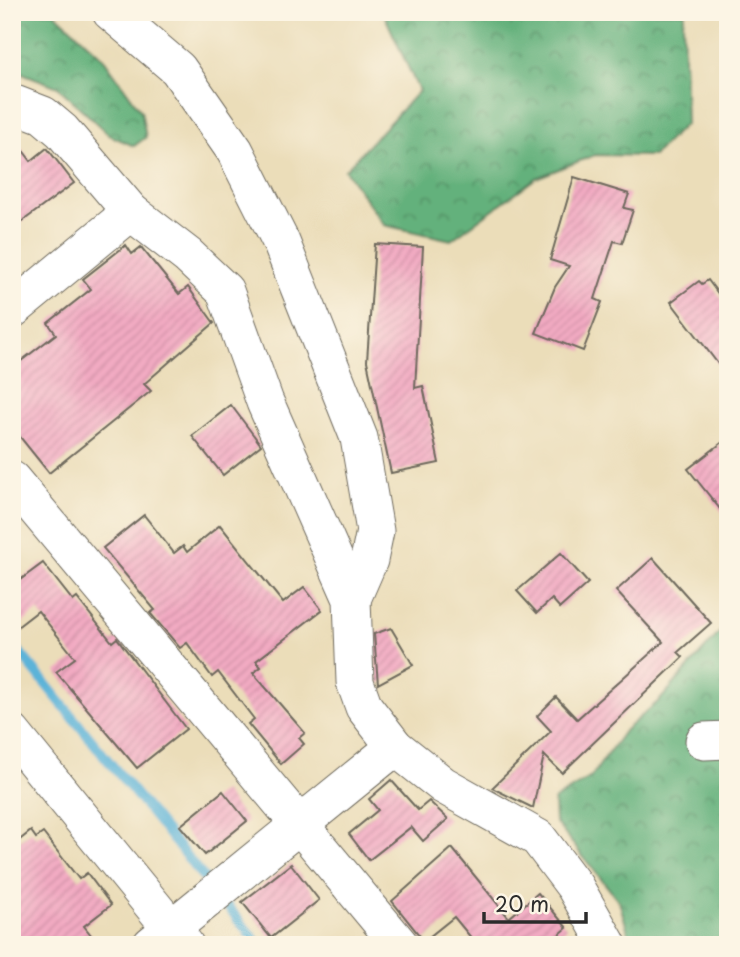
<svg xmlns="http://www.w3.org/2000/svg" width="740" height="957" font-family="'Playpen Sans',sans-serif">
	<defs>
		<pattern id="forest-crowns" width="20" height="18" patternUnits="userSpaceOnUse" patternTransform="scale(1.75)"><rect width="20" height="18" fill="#63b17b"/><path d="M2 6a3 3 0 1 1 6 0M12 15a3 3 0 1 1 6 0" fill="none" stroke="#529065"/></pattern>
		<pattern id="building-hatch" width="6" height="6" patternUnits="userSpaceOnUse" patternTransform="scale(1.75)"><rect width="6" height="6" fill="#f2aac2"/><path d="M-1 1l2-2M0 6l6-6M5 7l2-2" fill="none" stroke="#d092a7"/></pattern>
	</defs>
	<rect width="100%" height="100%" fill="#fcf5e5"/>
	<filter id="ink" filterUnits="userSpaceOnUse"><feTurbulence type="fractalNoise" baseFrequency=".0143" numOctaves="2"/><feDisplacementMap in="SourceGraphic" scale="14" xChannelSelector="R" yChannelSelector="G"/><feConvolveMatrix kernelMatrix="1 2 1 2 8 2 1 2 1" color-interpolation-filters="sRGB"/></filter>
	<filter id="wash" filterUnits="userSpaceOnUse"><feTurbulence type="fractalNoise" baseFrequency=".00686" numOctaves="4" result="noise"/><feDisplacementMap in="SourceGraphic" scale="28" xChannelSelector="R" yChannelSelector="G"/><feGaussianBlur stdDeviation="1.57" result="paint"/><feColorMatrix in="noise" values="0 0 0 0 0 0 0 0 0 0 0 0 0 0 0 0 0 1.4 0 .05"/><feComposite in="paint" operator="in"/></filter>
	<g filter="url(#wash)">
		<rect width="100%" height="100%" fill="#ebddb9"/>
		<g fill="url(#forest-crowns)" stroke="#476e53" stroke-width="2">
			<polygon points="12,12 54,12 103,58 141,111 146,137 134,146 109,135 58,87 12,69"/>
			<polygon points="383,12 685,12 683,22 686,123 653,156 595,155 536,178 451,240 384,225 345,170 419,91"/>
			<polygon points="728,623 728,945 632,945 619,901 555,822 554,800 591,777 625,730 660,700"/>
		</g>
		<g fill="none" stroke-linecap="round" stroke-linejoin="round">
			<polyline stroke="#5cb3d8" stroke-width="10" points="12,643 259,945"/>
		</g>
		<g id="blocks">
			<g fill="url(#building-hatch)">
				<polygon points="12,136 31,161 47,148 74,183 12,229"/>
				<polygon points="574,177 629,194 624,208 633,210 622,243 614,241 595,299 602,302 583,351 536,333 555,287 569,266 550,260"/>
				<polygon points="375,244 423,247 415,388 423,386 439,463 391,473 367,361"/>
				<polygon points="126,245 132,254 141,247 179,294 188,287 214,323 144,384 151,391 49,473 12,427 12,368 56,334 48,323 91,289 83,279"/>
				<polygon points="708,280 728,307 728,377 671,302 699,281 702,284"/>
				<polygon points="231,405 261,445 223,475 192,436"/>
				<polygon points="728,438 728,519 688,469"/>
				<polygon points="144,515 174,553 183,546 187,552 220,525 283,603 304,587 322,610 256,661 261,667 253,673 305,733 299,738 304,744 281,764 248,724 254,719 218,672 212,677 187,643 180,648 150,613 155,610 103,548"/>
				<polygon points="561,553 588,583 560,608 552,599 537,613 517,591"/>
				<polygon points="653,558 711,623 678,652 683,657 562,773 544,755 533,808 492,788 551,731 537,716 556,697 577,719 663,642 616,591"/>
				<polygon points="43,563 73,601 77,598 112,642 117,638 186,729 137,768 56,672 75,658 38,611 12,631 12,586"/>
				<polygon points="391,628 413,665 378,684 374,634"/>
				<polygon points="391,780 418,810 429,801 448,819 423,841 411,827 369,860 349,834 378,810 369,799"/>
				<polygon points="223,791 247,821 205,855 180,826"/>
				<polygon points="31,831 36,838 43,833 79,879 87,873 111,905 84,926 99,945 12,945 12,846"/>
				<polygon points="452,848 509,918 538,893 567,928 547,945 477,945 454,917 424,941 392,901"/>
				<polygon points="291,864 319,900 271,938 242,902"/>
			</g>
		</g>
	</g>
	<g filter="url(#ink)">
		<use href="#blocks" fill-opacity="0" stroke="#6e695d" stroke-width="2"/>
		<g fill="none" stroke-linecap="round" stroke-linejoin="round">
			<defs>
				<g id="minor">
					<polyline points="111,12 178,69 235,151 281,242 359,438 375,531 369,560 352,599"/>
					<polyline points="12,103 43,115 62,131 131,212 188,256 225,291 265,402 352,599 355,682 364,707 395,747 443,785 538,838 575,887 608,945"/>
					<polyline points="12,310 131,212"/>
					<polyline points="12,480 400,945"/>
					<polyline points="12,733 185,945"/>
					<polyline points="704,741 728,740"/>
					<polyline points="151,945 395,747"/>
				</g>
			</defs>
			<use href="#minor" stroke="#6e695d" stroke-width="39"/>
			<use href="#minor" stroke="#fff" stroke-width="37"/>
		</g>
	</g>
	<rect width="740" height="957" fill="none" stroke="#fcf5e5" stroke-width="42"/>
	<path d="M484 912v10h102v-10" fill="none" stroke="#2b2b2b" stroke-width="3.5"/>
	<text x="495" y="912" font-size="21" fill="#2b2b2b" stroke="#fcf5e5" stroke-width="5" paint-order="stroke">20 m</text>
</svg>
